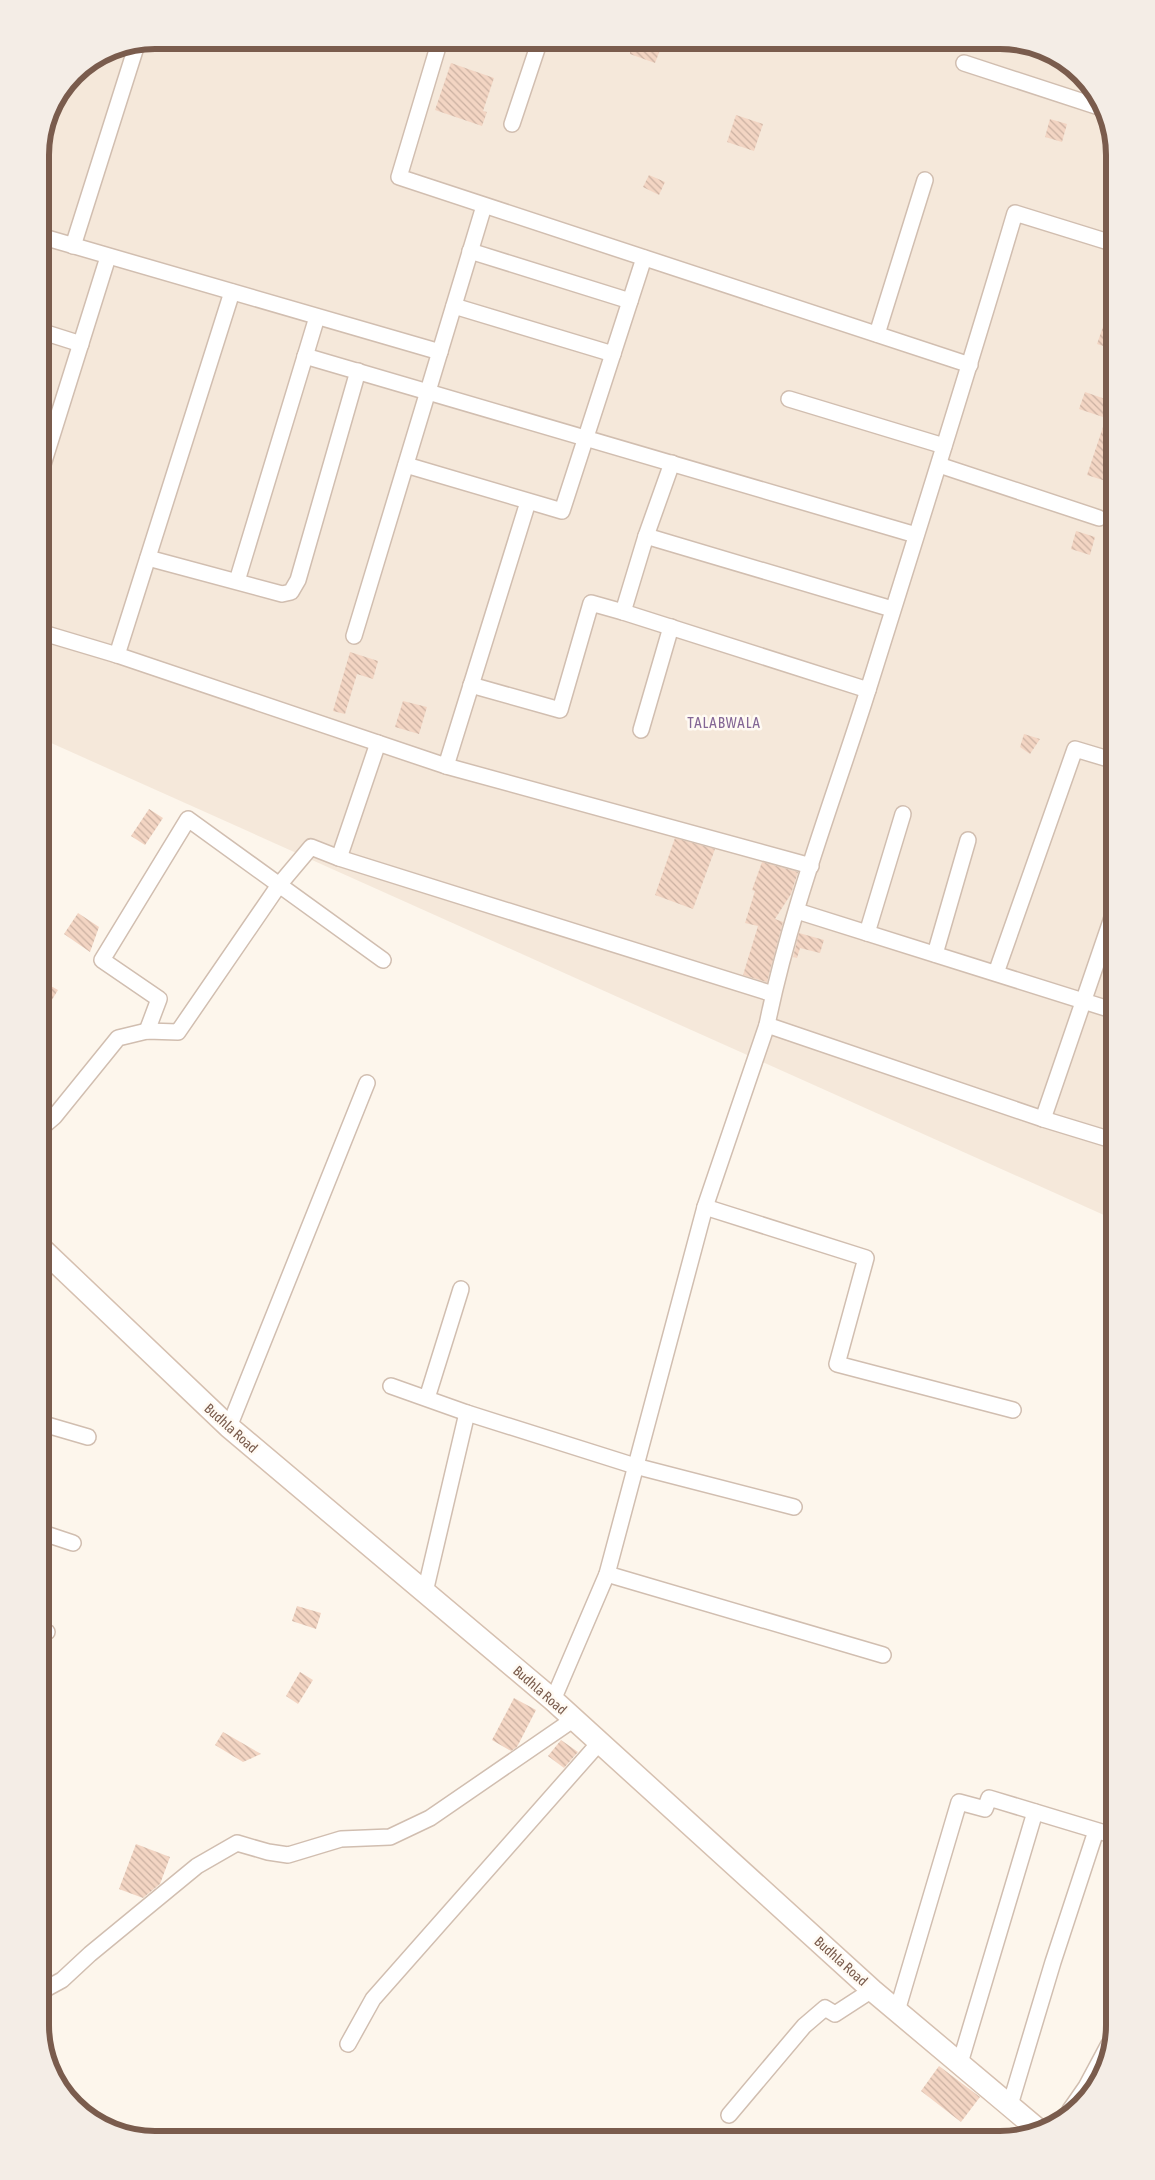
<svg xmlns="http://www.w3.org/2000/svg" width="1155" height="2180" font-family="'Asap Condensed',sans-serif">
	<defs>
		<pattern id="building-back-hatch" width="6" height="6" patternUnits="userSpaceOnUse" patternTransform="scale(1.25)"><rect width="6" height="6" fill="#f3d5c3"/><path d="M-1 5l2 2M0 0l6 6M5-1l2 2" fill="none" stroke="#cab0a1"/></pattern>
	</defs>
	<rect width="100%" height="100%" fill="#fdf6ec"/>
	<polygon fill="#f5e8da" points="155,40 1008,40 1064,59 1106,110 1115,155 1115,1220 40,738 40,147 52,104 74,73 111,49"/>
	<g fill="url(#building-back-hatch)">
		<polygon points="630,40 664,40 655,63 630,54"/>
		<polygon points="451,63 494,78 483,111 487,112 482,126 435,110"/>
		<polygon points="736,115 763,124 754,151 727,142"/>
		<polygon points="1050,119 1067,124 1062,142 1045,137"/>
		<polygon points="649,175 665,182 659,195 643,187"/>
		<polygon points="1113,298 1115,298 1115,350 1097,344"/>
		<polygon points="1085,392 1111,401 1112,398 1115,398 1115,473 1112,483 1087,475 1106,418 1079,409"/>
		<polygon points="1076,531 1095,537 1090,555 1071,549"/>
		<polygon points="350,652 378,661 373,679 357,674 345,714 333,711"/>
		<polygon points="403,701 427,707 419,734 395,727"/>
		<polygon points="1024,734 1040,739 1030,754 1020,747"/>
		<polygon points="149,809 163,818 145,845 131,836"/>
		<polygon points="675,838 715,849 693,909 655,895"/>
		<polygon points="762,862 798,872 791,894 775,919 783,922 767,982 743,975 758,926 745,923 755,891 752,890"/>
		<polygon points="78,913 99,927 90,952 64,934"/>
		<polygon points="799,933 824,940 820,953 800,948 797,958 793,957"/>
		<polygon points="40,980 58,990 50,1003 40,996"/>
		<polygon points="297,1606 321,1613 316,1629 292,1621"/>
		<polygon points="300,1672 313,1680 298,1704 286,1696"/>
		<polygon points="514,1698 536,1710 517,1747 511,1751 492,1740"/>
		<polygon points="223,1732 261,1754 243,1762 215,1745"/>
		<polygon points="561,1740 578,1752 564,1768 548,1756"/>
		<polygon points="136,1844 170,1857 160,1884 143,1898 119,1889"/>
		<polygon points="939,2066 980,2097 961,2122 921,2091"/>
	</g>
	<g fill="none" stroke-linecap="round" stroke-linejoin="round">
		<defs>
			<g id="minor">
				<polyline points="440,40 399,177 970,365"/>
				<polyline points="964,63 1105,109"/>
				<polyline points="512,124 540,40"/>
				<polyline points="40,236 440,352"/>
				<polyline points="73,246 137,44"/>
				<polyline points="470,251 630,301"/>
				<polyline points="454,306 613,354"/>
				<polyline points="40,331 81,344"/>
				<polyline points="877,334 925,180"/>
				<polyline points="305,356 916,535"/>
				<polyline points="789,399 944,446"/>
				<polyline points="406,465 562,511 644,258"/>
				<polyline points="939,465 1099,518"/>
				<polyline points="40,474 108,257"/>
				<polyline points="646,536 892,609"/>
				<polyline points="148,558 282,594 291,592 298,580 358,371"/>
				<polyline points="237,581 317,317"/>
				<polyline points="623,612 646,536 672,463"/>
				<polyline points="40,632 117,655 446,766 811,866"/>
				<polyline points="354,636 484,206"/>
				<polyline points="117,655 232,292"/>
				<polyline points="471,685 560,710 591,603 623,612 868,690"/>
				<polyline points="641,730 671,627"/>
				<polyline points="446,766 528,502"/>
				<polyline points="339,858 378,743"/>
				<polyline points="797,911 1115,1011"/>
				<polyline points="867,933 903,814"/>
				<polyline points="935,954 968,840"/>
				<polyline points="996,973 1075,749 1115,761"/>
				<polyline points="767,1025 1043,1119 1115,1141"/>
				<polyline points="147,1031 159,999 102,960 188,819 383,960"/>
				<polyline points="1043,1119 1115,909"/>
				<polyline points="40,1129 54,1117 118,1038 147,1031 178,1032 279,885 311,847 339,858 773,994"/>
				<polyline points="705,1207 866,1258 837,1364 1013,1410"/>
				<polyline points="391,1386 467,1413 635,1466 794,1507"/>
				<polyline points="427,1398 461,1289"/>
				<polyline points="40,1423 88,1437"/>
				<polyline points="229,1427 367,1083"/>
				<polyline points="40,1532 73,1543"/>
				<polyline points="607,1574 883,1655"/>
				<polyline points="425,1592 467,1413"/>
				<polyline points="40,1629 47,1632"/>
				<path d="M553,1700L607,1574L705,1207L767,1025C790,911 833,801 868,690C918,531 968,372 1015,213L1115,244"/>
				<polyline points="40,1992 62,1980 90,1954 197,1866 237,1843 268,1852 288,1855 341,1839 390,1837 430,1818 574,1719"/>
				<polyline points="897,2011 959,1802 985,1809 989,1798 1115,1836"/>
				<polyline points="348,2044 373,1999 599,1743"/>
				<polyline points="960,2063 1035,1812"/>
				<polyline points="1010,2105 1053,1962 1096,1831"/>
				<polyline points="1070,2110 1086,2087 1109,2044"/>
				<polyline points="729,2115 804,2026 825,2008 835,2014 872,1990"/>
			</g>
			<polyline id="secondary" points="40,1247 229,1427 553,1700 872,1990 1041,2132"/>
		</defs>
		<use href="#minor" stroke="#d1beb0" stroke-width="18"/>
		<use href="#secondary" stroke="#d6c0b0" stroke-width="24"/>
		<use href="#minor" stroke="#fff" stroke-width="15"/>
		<use href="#secondary" stroke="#fff" stroke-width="21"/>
	</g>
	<g text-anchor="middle" stroke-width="5" stroke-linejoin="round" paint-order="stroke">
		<g font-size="14" fill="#7a5c4d" stroke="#fffaf3">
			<text transform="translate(231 1428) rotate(42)" y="5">Budhla Road</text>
			<text transform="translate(540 1690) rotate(41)" y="5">Budhla Road</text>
			<text transform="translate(841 1961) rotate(42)" y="5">Budhla Road</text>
		</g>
		<g font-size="15" letter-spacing="1" fill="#846695" stroke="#fffaf3">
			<text x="724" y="728">TALABWALA</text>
		</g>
	</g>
	<path d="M0 0H1155V2180H0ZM155 49H1000A106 106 0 0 1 1106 155V2025A106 106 0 0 1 1000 2131H155A106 106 0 0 1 49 2025V155A106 106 0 0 1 155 49Z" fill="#f4ede6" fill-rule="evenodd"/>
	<path fill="none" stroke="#7a5c4d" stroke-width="6" d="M155 49H1000A106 106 0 0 1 1106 155V2025A106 106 0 0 1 1000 2131H155A106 106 0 0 1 49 2025V155A106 106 0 0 1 155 49Z"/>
</svg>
